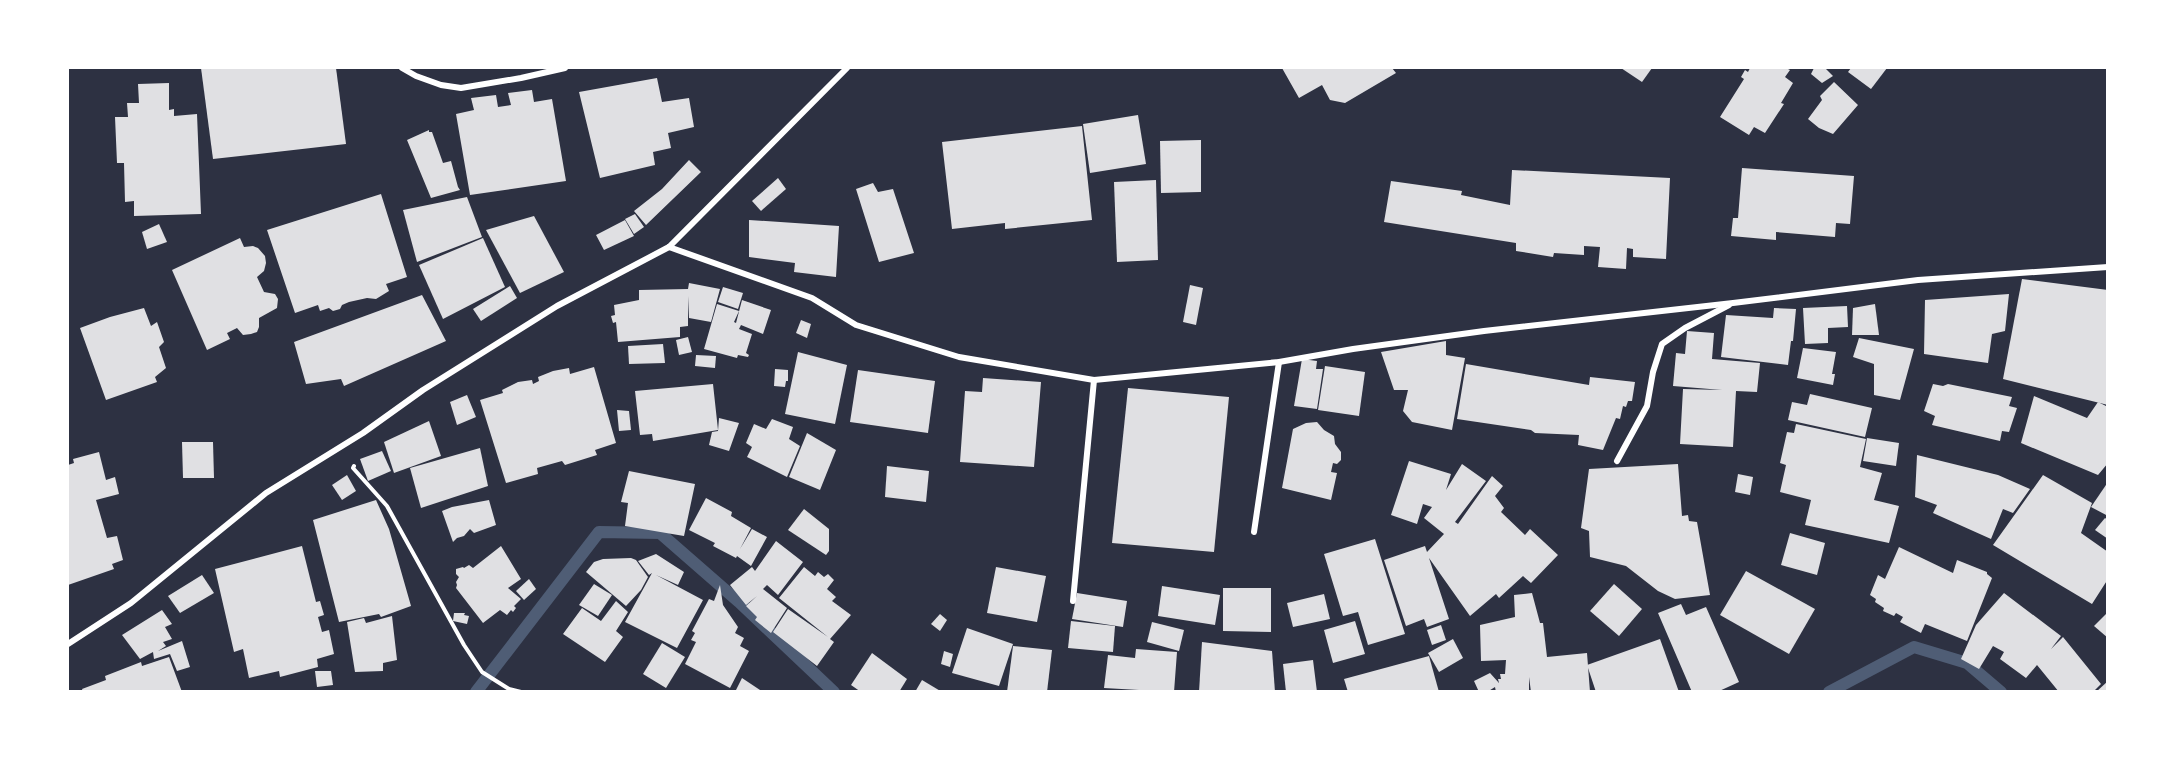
<svg xmlns="http://www.w3.org/2000/svg" width="2175" height="759" font-family="'IBM Plex Serif',serif">
	<rect width="100%" height="100%" fill="#2d3142"/>
	<g fill="none" stroke-linecap="round" stroke-linejoin="round">
		<g stroke="#4f5d75" stroke-width="12">
			<polyline points="476,692 599,532 660,533 739,602 834,692"/>
			<polyline points="1829,692 1914,647 1967,663 2001,692"/>
		</g>
	</g>
	<g fill="#e0e0e3">
		<polygon points="201,68 336,68 346,144 213,159"/>
		<polygon points="1282,68 1392,68 1396,73 1345,103 1330,100 1322,85 1299,98"/>
		<polygon points="1621,68 1652,68 1642,82"/>
		<polygon points="1750,68 1786,68 1790,70 1785,77 1793,83 1781,103 1784,104 1765,133 1754,127 1749,135 1720,117 1744,79 1741,77 1745,70 1748,72"/>
		<polygon points="1814,68 1825,68 1833,76 1822,83 1811,74"/>
		<polygon points="1851,68 1887,68 1871,89 1848,72"/>
		<polygon points="657,78 662,102 689,98 694,127 668,133 671,148 653,152 655,165 600,178 579,92"/>
		<polygon points="1834,82 1858,105 1833,134 1819,128 1808,119 1822,100 1820,96"/>
		<polygon points="169,83 169,110 174,109 174,116 197,114 201,214 134,216 134,201 125,202 124,163 117,163 115,117 128,117 127,103 139,103 138,84"/>
		<polygon points="532,90 534,102 552,99 566,181 470,195 456,114 474,110 471,98 496,95 498,107 511,105 508,93"/>
		<polygon points="1138,115 1146,164 1090,173 1083,124"/>
		<polygon points="1082,126 1092,220 1005,229 1005,223 952,229 942,142"/>
		<polygon points="429,130 429,132 432,132 443,163 451,161 458,187 460,190 431,198 407,140"/>
		<polygon points="1201,140 1201,192 1161,193 1160,141"/>
		<polygon points="689,160 701,172 646,225 634,211 662,189"/>
		<polygon points="1742,168 1854,176 1850,224 1836,223 1835,237 1776,232 1776,240 1731,236 1733,218 1738,218"/>
		<polygon points="1512,170 1670,178 1666,259 1633,257 1633,249 1627,248 1626,269 1598,267 1600,247 1584,246 1584,255 1554,253 1553,257 1516,251 1516,243 1384,222 1391,181 1462,191 1461,195 1510,205"/>
		<polygon points="778,178 786,189 761,211 752,201"/>
		<polygon points="1156,180 1158,260 1117,262 1114,182"/>
		<polygon points="873,183 878,192 893,189 914,253 879,262 856,189"/>
		<polygon points="381,194 407,277 386,284 389,291 376,299 367,298 349,302 342,305 340,309 333,311 329,308 320,311 318,305 295,313 267,230"/>
		<polygon points="467,197 482,237 417,262 403,210"/>
		<polygon points="635,214 644,227 634,234 625,219"/>
		<polygon points="534,216 564,272 520,293 486,230"/>
		<polygon points="625,220 634,236 604,250 596,235"/>
		<polygon points="749,220 839,226 836,277 794,272 795,263 749,257"/>
		<polygon points="159,224 167,242 147,249 142,232"/>
		<polygon points="240,238 244,247 253,246 258,248 265,256 266,263 264,271 257,277 264,292 275,294 278,299 277,308 259,318 259,327 257,332 251,334 243,335 237,328 227,333 230,339 207,350 172,270"/>
		<polygon points="483,238 505,287 443,319 419,265"/>
		<polygon points="2022,279 2108,290 2108,405 2003,379"/>
		<polygon points="689,283 720,289 711,322 689,318 688,296 688,326 680,327 680,337 618,342 616,322 613,323 611,316 615,315 614,305 639,300 639,290 688,289"/>
		<polygon points="1190,285 1203,288 1196,325 1183,322"/>
		<polygon points="510,286 517,298 481,321 473,309"/>
		<polygon points="723,287 743,293 738,309 718,302"/>
		<polygon points="2009,294 2005,331 1992,334 1988,363 1924,354 1925,300"/>
		<polygon points="422,295 446,341 344,386 341,379 306,384 294,342"/>
		<polygon points="742,300 771,310 763,334 741,325 739,329 752,334 746,353 749,355 748,357 738,355 737,358 704,349 717,304 739,311 734,322 736,323"/>
		<polygon points="1875,304 1879,335 1852,335 1853,308"/>
		<polygon points="1847,306 1848,327 1828,328 1828,343 1805,344 1803,308"/>
		<polygon points="144,308 151,326 157,322 164,342 159,347 166,368 155,377 157,382 106,400 80,328 110,317"/>
		<polygon points="1774,308 1796,309 1793,341 1791,341 1788,365 1721,357 1726,315 1773,318"/>
		<polygon points="801,320 811,324 807,338 796,333"/>
		<polygon points="1687,331 1714,333 1712,359 1760,363 1757,392 1736,391 1733,447 1680,444 1683,389 1722,390 1673,386 1676,353 1685,354"/>
		<polygon points="688,337 692,352 679,355 676,340"/>
		<polygon points="1859,338 1914,349 1900,400 1874,395 1874,364 1853,357"/>
		<polygon points="1446,341 1446,355 1465,358 1452,430 1412,422 1403,411 1408,390 1394,390 1381,352"/>
		<polygon points="663,344 665,363 629,364 628,346"/>
		<polygon points="1803,348 1836,352 1832,374 1835,374 1833,385 1797,378"/>
		<polygon points="798,352 847,365 835,424 785,414"/>
		<polygon points="696,355 716,356 715,368 695,366"/>
		<polygon points="1302,359 1317,361 1316,369 1323,369 1317,409 1294,406"/>
		<polygon points="1466,364 1589,385 1590,377 1635,382 1632,401 1628,401 1626,407 1623,406 1620,419 1616,418 1603,450 1578,445 1579,435 1535,433 1531,430 1457,419"/>
		<polygon points="1325,366 1365,372 1359,416 1318,410"/>
		<polygon points="594,367 616,443 595,450 597,455 565,465 562,461 537,468 538,474 506,483 480,400 503,393 502,390 518,382 532,380 533,384 539,381 538,377 553,371 569,368 570,374"/>
		<polygon points="775,369 788,370 788,381 786,381 785,387 774,386"/>
		<polygon points="858,370 935,381 928,433 850,422"/>
		<polygon points="983,378 1041,382 1034,467 960,462 965,391 982,392"/>
		<polygon points="713,384 718,430 653,441 652,434 640,435 635,391"/>
		<polygon points="1933,384 1943,386 1948,384 2012,397 2009,406 2017,408 2009,432 2002,431 2000,441 1932,425 1935,416 1924,411"/>
		<polygon points="1128,388 1229,397 1214,552 1112,543"/>
		<polygon points="1810,394 1872,408 1865,437 1788,420 1792,402 1807,405"/>
		<polygon points="467,395 476,417 457,425 450,402"/>
		<polygon points="2034,396 2087,418 2098,402 2108,407 2108,463 2098,475 2021,443"/>
		<polygon points="617,410 629,411 631,430 619,431"/>
		<polygon points="719,418 739,423 729,451 709,445 712,432 718,431"/>
		<polygon points="772,419 793,427 789,439 800,446 787,477 747,457 752,447 746,443 754,424 766,429"/>
		<polygon points="429,421 441,456 394,473 384,442"/>
		<polygon points="1317,422 1324,430 1334,436 1335,444 1341,452 1341,460 1337,464 1333,463 1331,472 1337,473 1331,500 1282,488 1293,429 1306,423"/>
		<polygon points="1796,424 1866,439 1860,467 1882,473 1874,500 1899,506 1889,543 1805,525 1811,500 1780,492 1786,465 1780,463 1787,432 1794,433"/>
		<polygon points="807,433 836,450 820,490 789,477"/>
		<polygon points="1867,438 1899,443 1896,466 1863,461"/>
		<polygon points="182,442 213,442 214,478 183,478"/>
		<polygon points="480,448 488,486 421,508 410,468"/>
		<polygon points="382,451 391,471 368,481 360,459"/>
		<polygon points="99,452 106,480 115,477 119,494 96,500 107,538 117,536 123,560 112,564 114,569 68,585 68,465 74,463 73,459"/>
		<polygon points="1917,455 1998,475 2030,489 2013,513 2003,509 1991,539 1933,513 1937,505 1915,497"/>
		<polygon points="1409,461 1451,474 1446,490 1462,464 1486,481 1455,522 1458,524 1492,476 1503,486 1495,496 1504,508 1501,512 1525,535 1530,529 1558,555 1531,583 1523,576 1499,598 1496,594 1470,616 1429,558 1449,619 1427,627 1424,619 1406,626 1384,560 1425,546 1427,552 1444,534 1424,518 1432,507 1423,504 1417,524 1391,515"/>
		<polygon points="1678,464 1682,516 1688,515 1689,521 1697,522 1710,595 1675,599 1658,591 1626,566 1590,557 1589,531 1581,528 1589,469"/>
		<polygon points="887,466 929,471 926,502 885,497"/>
		<polygon points="629,471 695,484 684,536 625,526 628,503 621,502"/>
		<polygon points="1738,474 1753,477 1750,495 1735,492"/>
		<polygon points="347,475 356,491 342,500 332,485"/>
		<polygon points="2043,475 2092,503 2081,533 2108,552 2108,579 2092,604 1993,545"/>
		<polygon points="2108,482 2108,516 2091,507"/>
		<polygon points="706,498 732,512 731,516 751,528 740,549 752,529 767,537 751,566 737,556 736,558 713,546 715,543 689,530"/>
		<polygon points="376,500 389,529 411,606 381,617 379,614 339,622 313,520"/>
		<polygon points="489,500 496,525 474,533 470,529 464,536 457,538 453,542 442,511 452,507"/>
		<polygon points="804,509 829,529 829,551 826,555 788,530"/>
		<polygon points="2105,518 2108,520 2108,539 2095,530"/>
		<polygon points="1790,533 1825,543 1817,575 1781,565"/>
		<polygon points="1375,539 1405,634 1368,645 1358,612 1343,616 1324,554"/>
		<polygon points="776,541 803,562 778,595 767,585 763,589 787,608 771,633 755,620 757,617 746,606 757,596 746,605 730,585 752,567 755,571"/>
		<polygon points="302,546 316,602 320,601 324,615 318,617 322,632 329,630 334,654 317,659 318,667 280,677 279,671 249,678 243,649 234,652 215,569"/>
		<polygon points="501,546 521,579 508,588 521,599 514,606 516,608 513,612 511,610 507,615 500,610 483,623 456,588 457,585 456,582 459,577 456,574 456,569 463,567 464,568 469,565 473,568"/>
		<polygon points="1899,547 1953,573 1957,560 1987,572 1987,574 1992,578 1967,641 1925,624 1921,633 1900,622 1903,617 1896,613 1894,616 1883,611 1884,608 1875,602 1876,599 1870,595 1878,575 1885,579"/>
		<polygon points="656,554 684,572 678,585 656,575 703,600 677,648 625,622 652,573 649,575 638,561"/>
		<polygon points="631,558 636,560 648,577 641,590 626,606 586,572 594,562 603,559"/>
		<polygon points="804,567 815,576 818,572 824,577 828,574 834,580 827,589 836,597 832,601 851,615 830,639 834,642 817,666 773,632 788,609 828,637 779,598"/>
		<polygon points="996,567 1046,576 1037,622 987,613"/>
		<polygon points="1746,571 1815,609 1789,654 1720,615"/>
		<polygon points="202,575 214,593 180,613 168,596"/>
		<polygon points="529,579 536,589 524,600 516,591"/>
		<polygon points="594,584 612,595 598,616 579,605"/>
		<polygon points="1614,584 1642,609 1619,636 1590,611"/>
		<polygon points="720,585 723,605 738,627 735,633 744,638 740,646 749,651 730,688 685,664 696,642 691,640 695,633 692,631 709,599 714,601"/>
		<polygon points="1162,586 1220,595 1215,625 1158,616"/>
		<polygon points="1223,588 1271,588 1271,632 1223,631"/>
		<polygon points="1077,593 1127,601 1123,627 1072,619"/>
		<polygon points="1532,593 1540,623 1543,623 1547,657 1587,653 1590,692 1531,692 1529,677 1529,692 1496,692 1495,687 1487,692 1479,692 1474,681 1490,673 1499,683 1498,679 1501,679 1500,674 1505,674 1506,660 1481,661 1480,625 1515,617 1514,595"/>
		<polygon points="2004,593 2061,636 2051,649 2063,637 2101,684 2093,692 2059,692 2037,665 2026,678 2000,659 2004,652 1993,646 1979,669 1961,659 1976,625"/>
		<polygon points="1324,594 1330,619 1293,627 1287,603"/>
		<polygon points="616,601 628,612 616,631 623,637 605,662 563,634 582,608 601,621"/>
		<polygon points="1681,604 1686,615 1706,607 1739,682 1717,692 1692,692 1658,613"/>
		<polygon points="162,610 172,624 165,627 172,639 163,642 166,646 158,651 182,641 190,667 177,671 170,654 154,659 153,652 140,659 122,635"/>
		<polygon points="2108,612 2108,638 2094,626"/>
		<polygon points="454,613 465,613 464,615 469,616 467,624 453,621"/>
		<polygon points="940,614 947,620 940,631 931,624"/>
		<polygon points="392,616 397,660 383,663 383,671 355,672 347,622 364,618 366,623"/>
		<polygon points="1071,621 1115,626 1113,652 1068,648"/>
		<polygon points="1355,621 1365,654 1333,663 1324,630"/>
		<polygon points="1152,622 1184,630 1179,651 1147,642"/>
		<polygon points="1441,625 1446,640 1432,645 1427,630"/>
		<polygon points="967,628 1013,644 999,686 952,673"/>
		<polygon points="1453,639 1463,658 1439,672 1428,653"/>
		<polygon points="1660,639 1679,692 1596,692 1587,665"/>
		<polygon points="1202,642 1272,651 1275,692 1199,692"/>
		<polygon points="662,643 685,657 666,688 643,674"/>
		<polygon points="1013,646 1052,650 1047,692 1007,692"/>
		<polygon points="1136,649 1177,652 1174,692 1104,688 1108,655 1135,658"/>
		<polygon points="944,651 953,654 950,667 941,664"/>
		<polygon points="872,653 907,679 899,692 861,692 851,685"/>
		<polygon points="1429,656 1439,692 1348,692 1344,679"/>
		<polygon points="169,657 182,692 83,692 82,689 106,680 105,676 141,662 142,666"/>
		<polygon points="1313,660 1317,692 1286,692 1283,664"/>
		<polygon points="315,671 331,671 333,685 317,687"/>
		<polygon points="742,678 763,692 735,692"/>
		<polygon points="922,680 942,692 915,692"/>
		<polygon points="2108,681 2108,692 2096,692"/>
	</g>
	<g fill="none" stroke-linecap="round" stroke-linejoin="round">
		<polyline stroke="#fff" stroke-width="4" points="354,466 353,468 387,506 464,645 482,672 509,689 521,692"/>
		<g stroke="#fff" stroke-width="6">
			<polyline points="402,68 416,76 441,85 461,88 521,78 565,68"/>
			<polyline points="669,247 812,298 856,325 959,357 1094,380 1279,362 1353,349 1484,331 1733,303 1918,280 2108,267"/>
			<polyline points="1617,461 1647,406 1653,372 1662,344 1685,328 1729,305"/>
			<polyline points="1254,532 1279,362"/>
			<polyline points="1073,601 1094,380"/>
			<polyline points="68,644 131,603 266,493 363,433 423,390 557,306 669,247 847,68"/>
		</g>
	</g>
	<rect width="2175" height="759" fill="none" stroke="#ffffff" stroke-width="138"/>
</svg>
